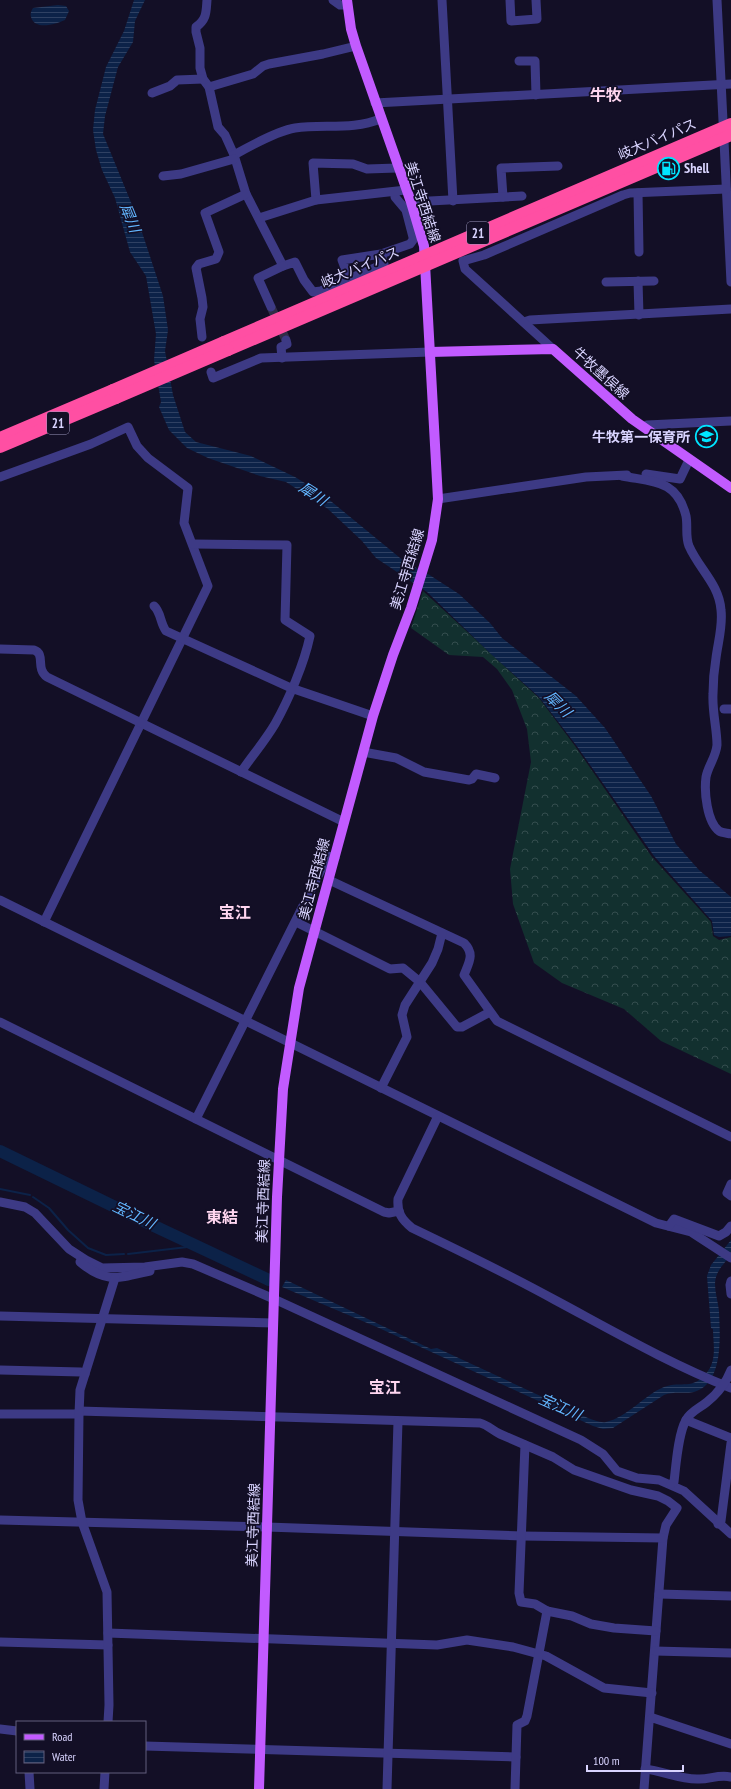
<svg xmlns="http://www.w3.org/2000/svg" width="731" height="1789" font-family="'PT Sans Narrow','Noto Sans JP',sans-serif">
	<defs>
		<pattern id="forest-crowns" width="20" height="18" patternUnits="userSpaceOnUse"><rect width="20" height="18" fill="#12302f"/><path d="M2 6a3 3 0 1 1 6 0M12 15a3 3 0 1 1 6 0" fill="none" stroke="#344d4e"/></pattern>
		<pattern id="water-rules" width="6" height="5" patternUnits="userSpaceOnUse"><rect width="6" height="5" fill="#0c2248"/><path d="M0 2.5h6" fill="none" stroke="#2f4163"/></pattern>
	</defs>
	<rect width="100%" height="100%" fill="#130f26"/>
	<polygon fill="url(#forest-crowns)" points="423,591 539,698 575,746 652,857 711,922 713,936 719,940 731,937 731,1074 661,1041 624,1009 562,983 534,963 513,904 510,869 531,762 527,729 512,690 497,669 483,657 449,655 411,628"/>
	<g fill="url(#water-rules)">
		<polygon points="134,0 145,0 135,21 133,42 118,67 114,82 105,116 103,134 137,217 163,296 168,330 165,351 173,395 185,432 196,442 251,456 295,477 321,493 405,562 428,574 459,594 490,623 502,638 576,696 605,728 651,796 676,844 699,870 731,897 731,936 719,937 714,935 712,921 654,856 576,745 539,697 492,655 427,592 376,558 362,541 328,509 286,482 260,476 208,458 187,448 169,430 159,407 161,402 154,360 156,334 146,276 130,252 115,198 102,170 96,150 93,130 95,110 106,67 124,31"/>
		<path d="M58,5L66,6L69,11L65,20C56,24 35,31 31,17C30,14 31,11 33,8Z"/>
		<path d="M731,1240C731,1243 731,1249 731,1252C728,1262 715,1269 715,1284C715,1293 718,1302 719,1311C720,1335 724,1384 694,1392C684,1394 674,1391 664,1395L613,1428L603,1429L593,1426L379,1328L282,1287L286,1280L431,1349L437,1348L588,1418C594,1420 600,1423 606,1422C628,1417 644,1395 664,1387C682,1380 692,1392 708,1371C717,1359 713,1342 713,1329L711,1328L707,1276L711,1265Z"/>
	</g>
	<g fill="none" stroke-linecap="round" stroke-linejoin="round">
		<g stroke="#0c2248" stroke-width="2">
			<polyline points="0,1189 30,1195"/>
			<polyline points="33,1197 49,1208 68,1230 88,1248 106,1255 124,1254"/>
			<polyline points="128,1254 196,1246"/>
		</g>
		<polyline stroke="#0c2248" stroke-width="12" points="0,1151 152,1225 269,1280"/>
		<polyline stroke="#312d47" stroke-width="9" stroke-dasharray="9 4.5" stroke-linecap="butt" points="271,307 286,340"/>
		<g stroke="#3d3a85" stroke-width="9">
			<path d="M207,0C206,12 207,19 196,27V32L200,48V68L203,79L209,87L218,127L225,135L234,155L246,194L283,266L295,262L304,280L313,292L321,291L349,279L342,260L381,254L410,244L413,240V237L406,210L395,197V192"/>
			<polyline points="333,0 340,5 347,5"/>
			<polyline points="442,0 453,201"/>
			<polyline points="510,0 511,21 537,19 536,0"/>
			<polyline points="717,0 731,282"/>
			<polyline points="519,61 535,61 536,95"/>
			<polyline points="209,87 253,74 263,66 269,64 323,54 356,46"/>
			<polyline points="152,93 170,86 177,80 203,79"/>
			<polyline points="375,103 731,84"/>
			<path d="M234,155C250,146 277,131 295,128C323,124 354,130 380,119"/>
			<polyline points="163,176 181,174 234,159"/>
			<polyline points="638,193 639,252"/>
			<polyline points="503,197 501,168 558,166"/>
			<polyline points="316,200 313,163 353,164 367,169 397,168"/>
			<polyline points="411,202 522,196"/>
			<polyline points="259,218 316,200 406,190"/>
			<polyline points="349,279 384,264 381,254"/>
			<polyline points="638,281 639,315"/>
			<polyline points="606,282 654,281"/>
			<polyline points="271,307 258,278 283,266"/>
			<polyline points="524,322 530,320 731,309"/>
			<polyline points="202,337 200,319 203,307 202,298 196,268 199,264 216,259 219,252 205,213 246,194"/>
			<polyline points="553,349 465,269 463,261 484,255 623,195 630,193 726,189"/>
			<polyline points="282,358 281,347 287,344 286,340"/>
			<polyline points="211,372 213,378 261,358 430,352"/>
			<polyline points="644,427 647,425 731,421"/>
			<polyline points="646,474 680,479 689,460"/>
			<path d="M622,476C652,482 677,479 686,516C688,526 685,536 689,546C699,569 719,584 721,610C723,626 718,642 716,658C714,670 713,682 713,694C712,711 717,729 717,745C716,757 708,766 706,777C704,792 707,822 719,831C722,833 727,833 731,834"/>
			<polyline points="0,477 91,444 128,427 137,446 148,458 188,488 184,523 208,586 44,922"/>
			<polyline points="438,499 586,477 627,475"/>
			<path d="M193,544L287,545L285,620L310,636C304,664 289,699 275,724C265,741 252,756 241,772"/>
			<path d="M154,606C161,612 160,623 166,631L291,688L373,716"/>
			<path d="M0,649L34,650C46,654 35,668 47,677L344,822"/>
			<polyline points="724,709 731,709"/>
			<polyline points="363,752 396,758 424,772 469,780 472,779 476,774 495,778"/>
			<path d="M329,880L464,943C475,954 469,962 464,975L497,1021L731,1137"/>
			<polyline points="0,900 656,1223 691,1232 731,1258"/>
			<polyline points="296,922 390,969 403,968 420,982 457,1027 462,1027 490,1012"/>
			<polyline points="0,1022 384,1212 389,1213 399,1211"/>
			<polyline points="381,1088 407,1037 402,1015 405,1005 432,963 438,949 442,933"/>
			<path d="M438,1116L398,1199C397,1212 401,1219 412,1228C460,1251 508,1274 555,1300C613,1331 670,1364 731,1388"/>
			<polyline points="196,1119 328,856 335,858"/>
			<polyline points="731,1184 727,1193 731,1196"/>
			<polyline points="0,1202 25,1207 35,1213 69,1249 86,1260 102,1268 145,1267 182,1262 193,1264 274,1299 581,1440 603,1454 617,1471 637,1478 659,1480 684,1491 731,1534"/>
			<polyline points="669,1226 674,1219 719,1236 726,1232 731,1226"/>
			<path d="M80,1262C106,1284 119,1278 150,1271"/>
			<polyline points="731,1281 730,1285 731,1294"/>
			<polyline points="0,1316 273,1323"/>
			<polyline points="0,1370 81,1372 85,1374"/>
			<path d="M79,1411L480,1423C488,1425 493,1431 500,1434L553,1457L574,1470L631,1490L658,1496L668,1501L677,1508L666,1525L663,1538L644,1789"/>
			<polyline points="0,1414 79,1414"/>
			<polyline points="686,1420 731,1438"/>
			<path d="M671,1484L674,1482C676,1465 678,1434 686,1420C691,1411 700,1408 707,1402C718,1393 726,1383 731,1370"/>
			<polyline points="0,1520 267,1527 522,1536 663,1538"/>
			<polyline points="718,1524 721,1521 731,1443"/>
			<polyline points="659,1594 731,1596"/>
			<polyline points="547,1611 572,1616 591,1624 614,1628 656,1631"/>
			<polyline points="108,1633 437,1645 467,1640 513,1647 546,1656 604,1688 652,1693"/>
			<polyline points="0,1642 108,1645"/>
			<polyline points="655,1651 731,1653"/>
			<polyline points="651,1719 653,1718 731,1744"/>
			<polyline points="108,1722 109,1705 107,1592 82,1522 78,1500 79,1414 80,1390 115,1278"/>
			<polyline points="0,1729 17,1731"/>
			<polyline points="145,1746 516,1757"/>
			<path d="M645,1769C663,1771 679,1779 697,1779C709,1780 718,1774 731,1777"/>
			<polyline points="29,1772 30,1789"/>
			<polyline points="104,1789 105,1772"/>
			<polyline points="387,1789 398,1421"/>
			<polyline points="515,1789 517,1725 525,1721 527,1716 547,1611 535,1604 521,1602 519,1593 525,1445"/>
		</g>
		<g stroke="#c25bff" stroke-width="10">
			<polyline points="430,352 553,349 632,419 731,488"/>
			<polyline points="259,1789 277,1197 283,1089 299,988 373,716 393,655 411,608 432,540 438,499 424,246 411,202 356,46 351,29 347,0"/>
		</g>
		<g stroke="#ff4fa3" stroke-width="12">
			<polyline points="224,342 731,124"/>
			<polyline points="228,350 731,135"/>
			<polyline points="0,438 113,390"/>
			<polyline points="0,447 116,398"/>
		</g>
		<g stroke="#ff4fa3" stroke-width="12">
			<polyline points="113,390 224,342"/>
			<polyline points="116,398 228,350"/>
		</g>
	</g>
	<defs>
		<symbol id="fuel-ring" viewBox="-11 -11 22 22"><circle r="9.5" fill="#130f26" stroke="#00e5ff" stroke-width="1.5"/><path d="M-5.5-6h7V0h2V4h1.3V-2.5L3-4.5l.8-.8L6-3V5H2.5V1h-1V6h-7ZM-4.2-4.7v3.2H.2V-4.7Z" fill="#00e5ff"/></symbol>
		<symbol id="school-ring" viewBox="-11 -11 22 22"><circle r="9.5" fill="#130f26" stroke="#00e5ff" stroke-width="1.5"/><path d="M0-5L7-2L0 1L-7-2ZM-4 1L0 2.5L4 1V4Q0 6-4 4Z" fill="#00e5ff"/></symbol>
	</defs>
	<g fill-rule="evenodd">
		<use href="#fuel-ring" x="656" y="156" width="25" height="25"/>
		<use href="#school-ring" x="694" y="424" width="25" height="25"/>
	</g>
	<g text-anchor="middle" stroke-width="3.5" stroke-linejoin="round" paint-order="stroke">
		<g fill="#130f26" stroke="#9e99be" stroke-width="1">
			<rect x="467" y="222" width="22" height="22" rx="3"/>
			<rect x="47" y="412" width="22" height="22" rx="3"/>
		</g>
		<g font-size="13" font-weight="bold" fill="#d9d4ff">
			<text x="478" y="238">21</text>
			<text x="58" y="428">21</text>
		</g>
		<g font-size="14" fill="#d9d4ff" stroke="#130f26">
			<text transform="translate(657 139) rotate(-23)" y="5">岐大バイパス</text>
			<text transform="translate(423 202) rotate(72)" y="5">美江寺西結線</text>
			<text transform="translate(360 267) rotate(-23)" y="5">岐大バイパス</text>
			<text transform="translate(601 373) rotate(42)" y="5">牛牧墨俣線</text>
			<text transform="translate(407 569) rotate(-73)" y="5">美江寺西結線</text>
			<text transform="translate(314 879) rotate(-75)" y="5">美江寺西結線</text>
			<text transform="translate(263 1201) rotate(-88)" y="5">美江寺西結線</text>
			<text transform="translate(253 1525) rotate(-88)" y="5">美江寺西結線</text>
		</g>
		<g font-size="14" font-weight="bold" fill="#d9d4ff" stroke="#130f26" text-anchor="start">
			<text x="684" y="173">Shell</text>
			<text x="690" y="442" text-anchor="end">牛牧第一保育所</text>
		</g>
		<g font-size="15" font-style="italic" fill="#62b6ff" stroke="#130f26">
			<text transform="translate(130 218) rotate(68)" y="5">犀川</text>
			<text transform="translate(313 494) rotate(33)" y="5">犀川</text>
			<text transform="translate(558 704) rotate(45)" y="5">犀川</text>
			<text transform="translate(134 1215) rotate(26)" y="5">宝江川</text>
			<text transform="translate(560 1407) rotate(24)" y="5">宝江川</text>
		</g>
		<g font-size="16" font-weight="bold" fill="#ffd6f0" stroke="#130f26">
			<text x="606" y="101">牛牧</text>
			<text x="235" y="918">宝江</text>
			<text x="222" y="1223">東結</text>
			<text x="385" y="1393">宝江</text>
		</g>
	</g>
	<rect x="16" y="1721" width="130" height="52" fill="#130f26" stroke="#625e7d"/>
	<rect x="24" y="1734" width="20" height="6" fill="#c25bff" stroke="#625e7d"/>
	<text x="52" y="1741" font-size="12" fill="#d9d4ff">Road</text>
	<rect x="24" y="1751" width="20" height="12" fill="url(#water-rules)" stroke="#625e7d"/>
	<text x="52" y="1761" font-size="12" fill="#d9d4ff">Water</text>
	<path d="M587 1765v6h96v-6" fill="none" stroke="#d9d4ff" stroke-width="2"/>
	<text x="593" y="1765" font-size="12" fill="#d9d4ff" stroke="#130f26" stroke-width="3" paint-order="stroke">100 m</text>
</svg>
